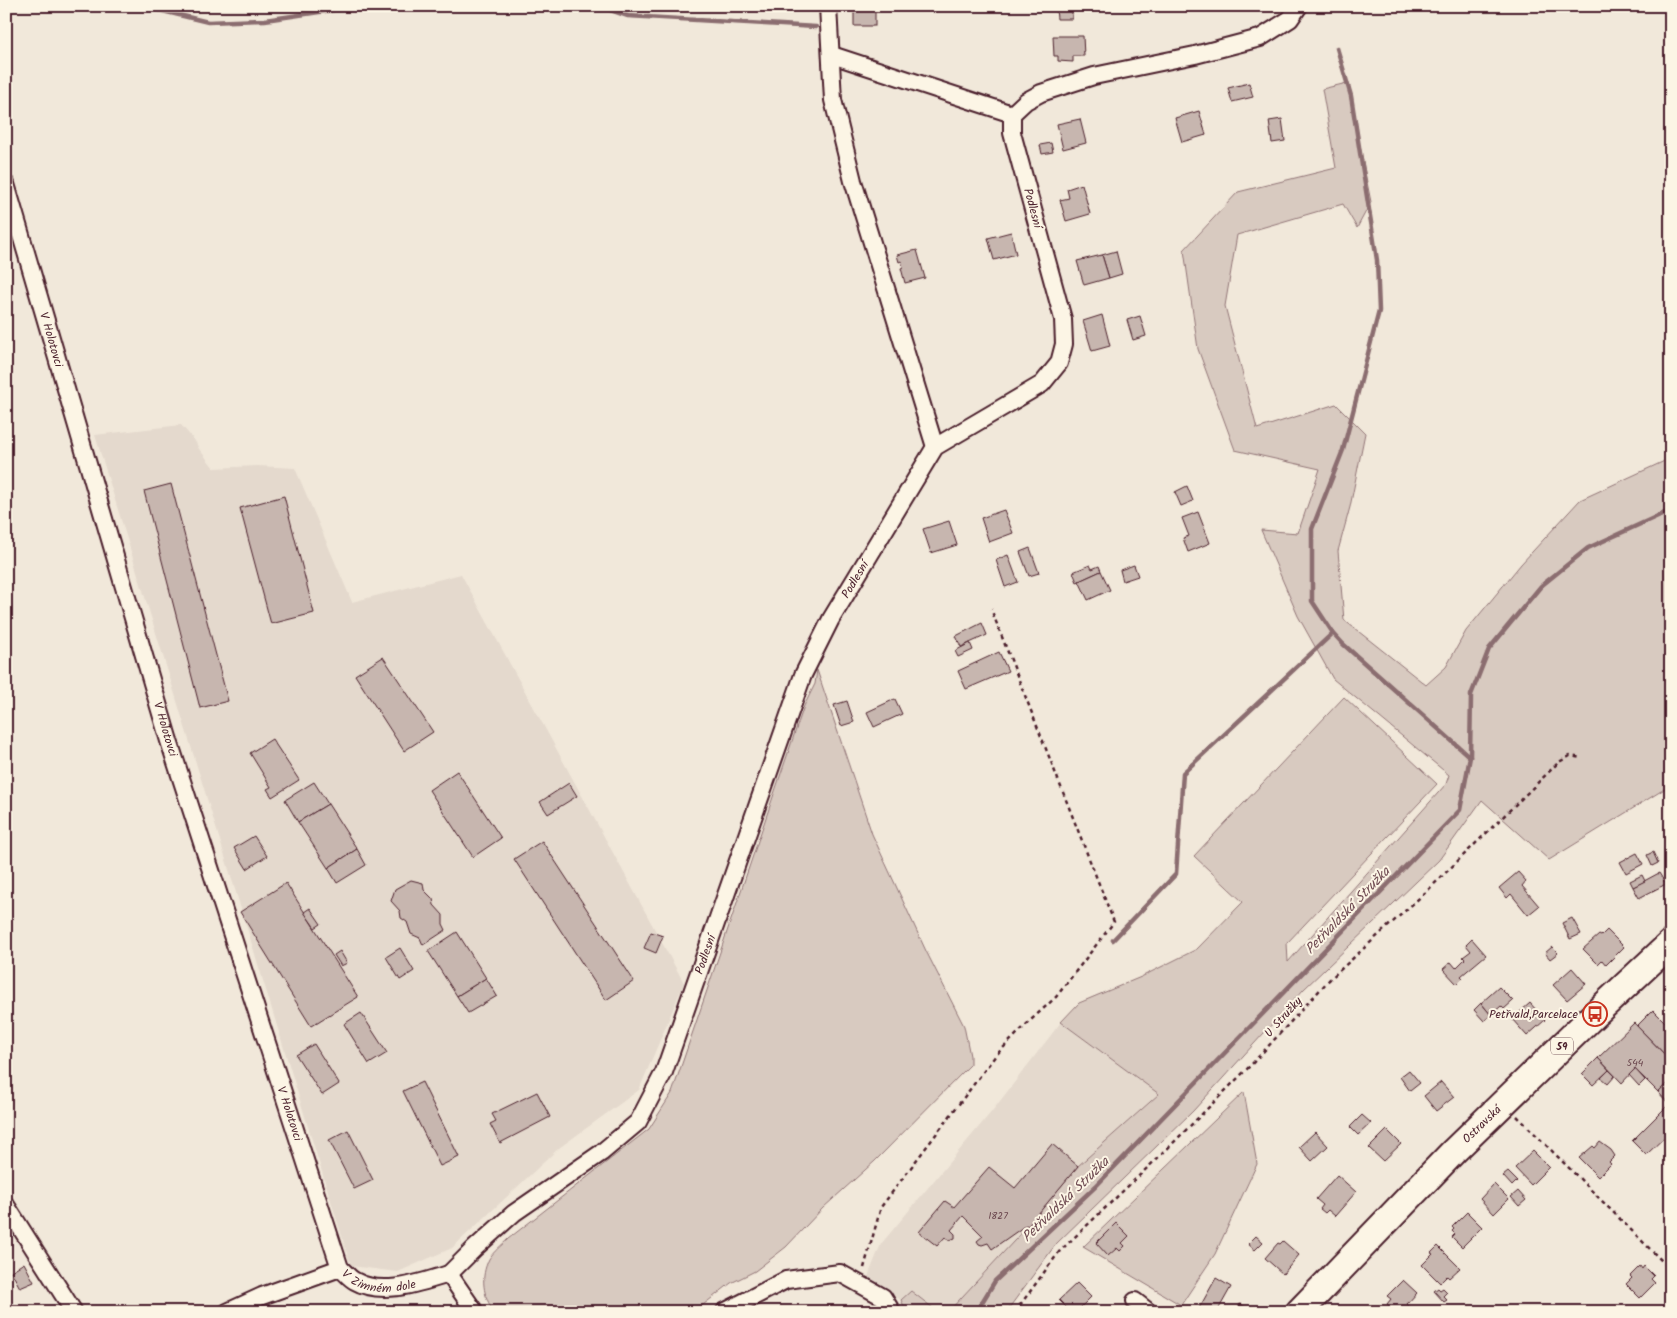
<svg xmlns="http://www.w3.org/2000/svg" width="1677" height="1318" font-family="Kalam,sans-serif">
	<rect width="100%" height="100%" fill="#f1e8da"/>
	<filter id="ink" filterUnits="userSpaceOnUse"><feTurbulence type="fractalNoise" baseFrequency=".02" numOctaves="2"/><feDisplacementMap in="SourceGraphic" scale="10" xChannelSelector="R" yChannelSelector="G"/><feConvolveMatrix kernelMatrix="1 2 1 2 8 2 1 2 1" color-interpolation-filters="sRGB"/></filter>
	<g filter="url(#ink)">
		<g fill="#e4d9cd">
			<polygon points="181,425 195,441 199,449 214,468 258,466 295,468 352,602 461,574 684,983 639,1090 559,1148 452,1248 398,1272 351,1266 95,435"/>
			<polygon points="1061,1022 1159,1094 1078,1166 1028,1226 948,1312 938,1312 911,1291 901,1300 867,1279 881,1244 993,1110"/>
		</g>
		<g fill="#d8cac0" stroke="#917476">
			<polygon points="1347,83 1371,202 1357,228 1343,204 1237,235 1225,306 1257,429 1336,404 1365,433 1350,507 1338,551 1344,620 1426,685 1446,667 1466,631 1521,564 1580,500 1671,458 1671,785 1549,860 1482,800 1439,860 1304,989 1193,1111 1056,1244 1006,1312 948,1312 1028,1226 1078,1166 1159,1094 1061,1022 1079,1003 1141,977 1197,949 1243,902 1194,856 1344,697 1437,784 1287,943 1288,962 1446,784 1449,775 1333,679 1298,616 1261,530 1298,533 1320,469 1235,450 1198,349 1184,250 1238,192 1336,168 1322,89"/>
			<path d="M817,670L872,834L926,951L964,1026L970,1056V1065L875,1161L823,1208L786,1247L755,1271L731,1283L694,1312H494C483,1296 480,1277 489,1259C493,1252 502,1245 508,1239L649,1129L672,1093L804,706L815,684Z"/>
			<polygon points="1244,1092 1257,1164 1215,1254 1181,1305 1083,1247"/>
			<polygon points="911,1291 938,1312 907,1312 901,1300"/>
		</g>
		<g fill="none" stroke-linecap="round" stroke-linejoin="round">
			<g stroke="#8b6d6f" stroke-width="4.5">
				<polyline points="142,6 208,22 265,20 360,6"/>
				<polyline points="599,6 628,16 816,27"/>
				<polyline points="1337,48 1351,96 1377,260 1379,311 1343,450 1312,529 1312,601 1333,633 1343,644 1470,757"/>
				<polyline points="1113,940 1176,874 1183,773 1333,633"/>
				<polyline points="976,1312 995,1281 1096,1186 1460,810 1470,757 1471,695 1489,649 1541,586 1588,548 1671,510"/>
			</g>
		</g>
		<g fill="#c7b6af" stroke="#4a1f2b">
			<rect x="854" y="6" width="21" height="20"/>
			<polygon points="1056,8 1072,8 1072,19 1057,19"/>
			<polygon points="1053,36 1083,36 1084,56 1073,56 1073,62 1058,61 1058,56 1054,56"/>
			<polygon points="1249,83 1253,97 1232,102 1228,88"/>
			<polygon points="1199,111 1206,135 1182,142 1175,118"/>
			<polygon points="1080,119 1086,143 1063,149 1057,124"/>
			<polygon points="1282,119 1285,141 1272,143 1269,121"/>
			<polygon points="1051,143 1053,152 1042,154 1040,145"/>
			<polygon points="1082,184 1090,214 1066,221 1060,200 1069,198 1067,189"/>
			<polygon points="1011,232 1016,254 994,260 988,238"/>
			<polygon points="917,250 925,278 905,283 901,268 903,267 901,261 899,262 897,255"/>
			<polygon points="1116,251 1122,274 1109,278 1102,255"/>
			<polygon points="1102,255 1109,278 1084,285 1077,261"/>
			<polygon points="1102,315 1110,346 1092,351 1083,321"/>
			<polygon points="1140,316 1146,336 1133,340 1127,320"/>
			<polygon points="171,484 228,701 200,708 144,491"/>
			<polygon points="1187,486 1193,501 1181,506 1175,492"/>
			<polygon points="284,496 314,613 271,624 240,508"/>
			<polygon points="1004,510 1013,533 989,542 981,518"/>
			<polygon points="1198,512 1210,543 1188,552 1183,538 1189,536 1182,518"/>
			<polygon points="949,521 957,545 931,553 923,529"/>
			<polygon points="1030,548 1039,573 1029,576 1020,552"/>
			<polygon points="1008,555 1018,582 1005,587 996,560"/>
			<polygon points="1090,565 1092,569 1099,566 1101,571 1077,582 1073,572"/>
			<polygon points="1134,565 1138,576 1123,581 1120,570"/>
			<polygon points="1101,571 1110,590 1088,600 1079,581"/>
			<polygon points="982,623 987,635 961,647 956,636"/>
			<polygon points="970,643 973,650 958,657 955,651"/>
			<polygon points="999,652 1008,671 966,689 958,671"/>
			<polygon points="383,657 433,732 404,751 355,675"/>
			<polygon points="895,699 902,714 874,727 867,712"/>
			<polygon points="847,701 854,722 841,726 834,705"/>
			<polygon points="272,739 299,780 272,797 267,789 271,787 250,753"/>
			<polygon points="457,771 501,838 473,857 429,790"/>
			<polygon points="314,782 328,804 298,822 285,800"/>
			<polygon points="569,783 577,796 548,814 540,802"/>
			<polygon points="328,804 357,849 328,868 298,822"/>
			<polygon points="254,836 267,856 247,869 234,848"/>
			<polygon points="542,841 634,981 606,1000 514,859"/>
			<polygon points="357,849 366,865 337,883 328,868"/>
			<polygon points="1653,852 1658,863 1652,866 1647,855"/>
			<polygon points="1637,853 1643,864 1626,873 1620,862"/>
			<polygon points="1518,872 1526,881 1522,886 1539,906 1528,915 1511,894 1507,898 1499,888"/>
			<polygon points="1659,873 1666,884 1639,898 1633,887"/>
			<polygon points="1642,875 1645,881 1633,887 1630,881"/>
			<polygon points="411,880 423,883 424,890 433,899 434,905 443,915 443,924 446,930 423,945 420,938 411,934 407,922 401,918 400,911 391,901 395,889"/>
			<polygon points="286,883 358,997 311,1026 240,912"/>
			<polygon points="310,908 321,924 315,928 304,912"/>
			<polygon points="1572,918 1581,934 1570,939 1562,923"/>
			<polygon points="1607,930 1624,947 1606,965 1602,960 1598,964 1583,949 1599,935 1601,936"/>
			<polygon points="457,932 486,978 457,996 428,951"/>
			<polygon points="651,932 663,936 656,953 644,948"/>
			<polygon points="1472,939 1486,955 1461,976 1463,978 1457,984 1443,969 1451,962 1456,968 1465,959 1463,957 1471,951 1466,945"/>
			<polygon points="1552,947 1558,953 1550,959 1545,953"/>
			<polygon points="400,948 414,971 400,980 386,957"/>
			<polygon points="340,951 347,963 341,966 334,955"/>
			<polygon points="1572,968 1586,984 1567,1000 1553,985"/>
			<polygon points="486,978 497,996 468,1013 457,996"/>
			<polygon points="1499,987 1513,1001 1504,1009 1501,1006 1491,1015 1481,1003"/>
			<polygon points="1481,1003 1491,1015 1484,1021 1474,1010"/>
			<polygon points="1530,1003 1545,1020 1527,1036 1512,1019"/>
			<polygon points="1653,1010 1671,1028 1671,1061 1637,1026"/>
			<polygon points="361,1013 387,1053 369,1064 344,1024"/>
			<polygon points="1634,1023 1671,1061 1671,1080 1658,1092 1635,1069 1622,1083 1598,1058"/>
			<polygon points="314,1044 339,1084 322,1095 296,1055"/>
			<polygon points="1598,1058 1609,1070 1593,1085 1582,1074"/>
			<polygon points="1635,1069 1645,1080 1639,1086 1629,1075"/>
			<polygon points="1409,1070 1420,1083 1410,1091 1400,1077"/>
			<polygon points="1609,1070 1615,1076 1608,1084 1601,1078"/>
			<polygon points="1671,1080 1671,1102 1669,1104 1658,1092"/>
			<polygon points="422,1082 459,1157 440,1166 403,1091"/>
			<polygon points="1441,1082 1454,1097 1436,1111 1424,1096"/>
			<polygon points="537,1092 550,1117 500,1143 490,1124 496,1121 492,1114"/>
			<polygon points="1671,1102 1671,1131 1646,1155 1632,1141"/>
			<polygon points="1362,1115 1371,1123 1358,1135 1350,1127"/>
			<polygon points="348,1130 373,1180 354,1189 329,1140"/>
			<polygon points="1387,1130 1401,1144 1383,1161 1369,1148"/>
			<polygon points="1315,1132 1328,1146 1312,1161 1299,1147"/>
			<polygon points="1600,1142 1611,1150 1615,1156 1609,1162 1611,1164 1598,1177 1579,1158 1593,1146 1595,1148"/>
			<polygon points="1052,1144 1078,1166 1028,1226 1026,1225 992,1249 988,1243 982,1245 979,1244 977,1241 983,1236 963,1216 951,1230 955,1234 955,1238 950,1240 945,1237 937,1246 919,1232 945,1201 954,1207 989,1167 1015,1188"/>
			<polygon points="1533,1151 1549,1167 1531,1185 1515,1168"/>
			<polygon points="1508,1172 1517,1181 1512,1186 1503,1176"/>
			<polygon points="1337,1175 1356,1192 1335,1216 1328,1210 1325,1213 1320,1209 1323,1205 1316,1199"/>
			<polygon points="1494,1184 1509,1199 1494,1214 1480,1199"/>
			<polygon points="1518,1191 1526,1200 1519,1206 1511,1197"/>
			<polygon points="1467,1212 1482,1227 1462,1247 1452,1237 1455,1234 1452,1231 1454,1229 1452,1227"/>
			<polygon points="1116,1223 1129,1236 1122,1243 1125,1246 1120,1251 1117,1248 1108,1256 1096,1243"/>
			<polygon points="1256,1236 1263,1242 1255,1250 1248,1244"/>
			<polygon points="1283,1241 1299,1255 1283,1274 1265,1258 1278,1243 1280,1244"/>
			<polygon points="1438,1246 1460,1268 1449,1278 1447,1276 1440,1283 1422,1265 1433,1254 1431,1253"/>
			<polygon points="24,1263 34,1282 20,1288 11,1271"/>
			<polygon points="1640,1266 1642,1269 1644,1266 1654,1276 1651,1279 1655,1283 1640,1298 1626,1284 1632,1278 1630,1276"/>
			<polygon points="1216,1278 1231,1287 1217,1312 1197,1312"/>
			<polygon points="1403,1280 1417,1293 1407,1304 1415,1312 1395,1312 1387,1304 1391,1299 1387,1296"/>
			<polygon points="1077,1283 1091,1297 1076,1312 1071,1312 1059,1300"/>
			<polygon points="1438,1288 1440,1290 1443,1288 1447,1292 1443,1296 1447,1300 1444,1302 1434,1291"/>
			<polygon points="1240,1304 1255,1312 1236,1312"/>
		</g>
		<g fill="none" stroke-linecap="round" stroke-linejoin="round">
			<defs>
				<g id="street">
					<polyline points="828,6 833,100 853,181 935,447"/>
					<polyline points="832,55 1012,114"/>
					<path id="s1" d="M6,184L169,741L340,1268C345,1272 349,1278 355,1281C383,1297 421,1282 449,1274"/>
					<polyline points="6,1205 74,1312"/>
					<path id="s2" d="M449,1274L475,1248L514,1213L601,1153L638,1122L664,1072L803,675L831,619L935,447L1042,384L1059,363L1064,344L1063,319L1012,133V114L1026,101L1041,93L1094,76L1195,55L1260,38L1290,19L1299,6"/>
					<polyline points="449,1274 475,1312"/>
					<polyline points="1135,1301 1149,1312"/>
					<polyline points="227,1312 262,1296 340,1268"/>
					<polyline points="724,1312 786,1280 840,1273 883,1297 892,1312"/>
				</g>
				<g id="primary">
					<path id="s3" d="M1299,1312L1454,1151L1595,1014L1671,943"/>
				</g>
			</defs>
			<use href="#street" stroke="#4a1f2b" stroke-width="20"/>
			<use href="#primary" stroke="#4a1f2b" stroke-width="30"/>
			<g stroke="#4a1f2b" stroke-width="2.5" stroke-dasharray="4 4" stroke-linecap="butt">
				<polyline points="1517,1116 1671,1270"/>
				<polyline points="864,1268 881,1207 996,1055 1032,1019 1056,997 1114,922 991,609"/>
				<polyline points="1015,1312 1059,1252 1164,1152 1251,1065 1329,980 1427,891 1559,762 1570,756 1581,758"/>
			</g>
			<use href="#street" stroke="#fcf5e5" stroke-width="16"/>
			<use href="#primary" stroke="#fcf5e5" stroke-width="26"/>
		</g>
	</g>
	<defs>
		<symbol id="bus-ring" viewBox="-11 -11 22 22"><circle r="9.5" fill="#fcf5e5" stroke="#c8321e" stroke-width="1.5"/><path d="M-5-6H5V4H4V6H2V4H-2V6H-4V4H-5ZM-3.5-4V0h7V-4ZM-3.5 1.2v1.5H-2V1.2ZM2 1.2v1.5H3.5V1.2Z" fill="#c8321e"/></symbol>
	</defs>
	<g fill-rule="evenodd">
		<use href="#bus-ring" x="1581" y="1000" width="28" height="28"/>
	</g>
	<g text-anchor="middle" stroke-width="4" stroke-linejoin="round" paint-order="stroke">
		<g font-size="10" fill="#69454c">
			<text x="1635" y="1066">544</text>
			<text x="998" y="1219">1827</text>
		</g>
		<rect fill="#fcf5e5" stroke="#7f5f63" stroke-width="1" x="1551" y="1037.5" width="22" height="17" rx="4"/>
		<g font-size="11" font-weight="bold" fill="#4a1f2b">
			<text x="1562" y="1050">59</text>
		</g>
		<g font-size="12" fill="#4a1f2b" stroke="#fcf5e5">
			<text transform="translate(1033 208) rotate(75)" y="4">Podlesní</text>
			<text dy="4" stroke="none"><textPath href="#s1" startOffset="162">V Holotovci</textPath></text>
			<text dy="4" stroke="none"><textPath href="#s2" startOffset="829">Podlesní</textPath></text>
			<text dy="4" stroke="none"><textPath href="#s1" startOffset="568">V Holotovci</textPath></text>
			<text dy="4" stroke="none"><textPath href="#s2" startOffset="424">Podlesní</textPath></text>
			<text transform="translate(1283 1017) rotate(-48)" y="4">U Stružky</text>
			<text dy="4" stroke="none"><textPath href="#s1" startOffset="972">V Holotovci</textPath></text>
			<text dy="4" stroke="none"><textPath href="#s3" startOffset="262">Ostravská</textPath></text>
			<text dy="4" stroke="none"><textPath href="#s1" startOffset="1178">V Zimném dole</textPath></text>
		</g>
		<g font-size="12" fill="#4a1f2b" stroke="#fcf5e5" text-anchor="end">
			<text x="1578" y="1018">Petřvald,Parcelace</text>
		</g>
		<g font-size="14" font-style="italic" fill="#704c53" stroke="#fcf5e5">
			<text transform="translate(1347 910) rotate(-46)" y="5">Petřvaldská Stružka</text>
			<text transform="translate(1065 1199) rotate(-44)" y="5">Petřvaldská Stružka</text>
		</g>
	</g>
	<rect width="1677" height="1318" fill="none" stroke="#fcf5e5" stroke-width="25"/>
	<rect x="12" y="12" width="1652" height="1293" fill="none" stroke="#4a1f2b" stroke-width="2" filter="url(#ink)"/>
</svg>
